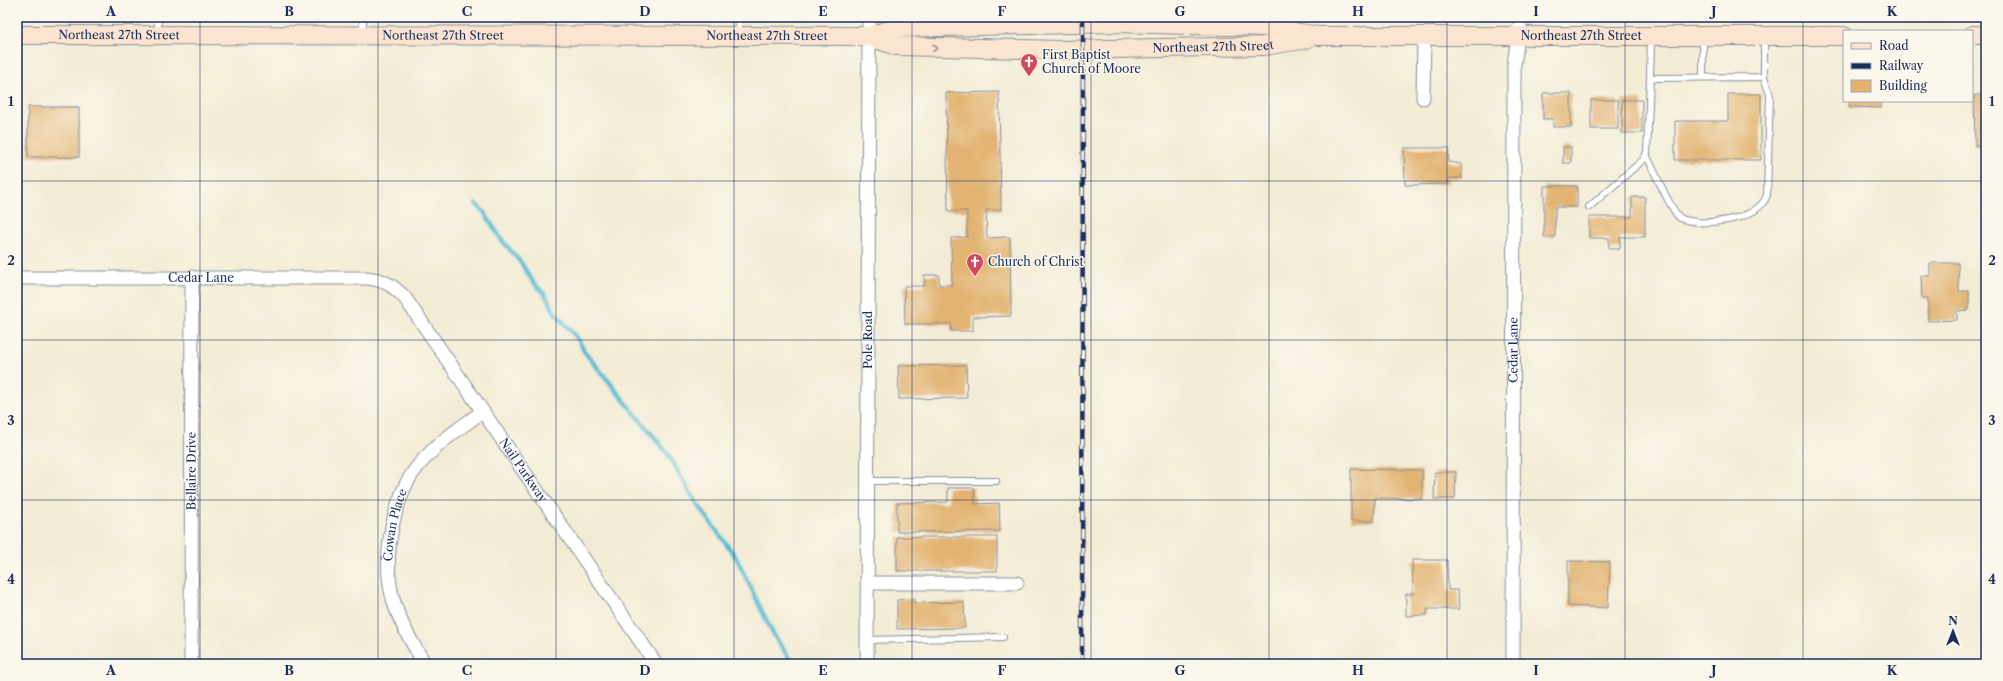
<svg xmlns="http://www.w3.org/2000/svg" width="2003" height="681" font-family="'Libre Caslon Text',serif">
	<rect width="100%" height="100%" fill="#fbf7ec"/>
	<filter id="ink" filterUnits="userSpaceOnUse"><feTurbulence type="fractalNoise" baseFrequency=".025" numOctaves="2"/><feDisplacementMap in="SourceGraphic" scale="8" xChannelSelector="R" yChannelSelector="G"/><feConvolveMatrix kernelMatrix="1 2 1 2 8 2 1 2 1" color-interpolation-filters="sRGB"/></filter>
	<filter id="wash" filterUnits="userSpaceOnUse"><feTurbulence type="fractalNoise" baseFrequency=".012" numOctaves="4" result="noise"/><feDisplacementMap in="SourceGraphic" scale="16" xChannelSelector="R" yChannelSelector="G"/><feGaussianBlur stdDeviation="0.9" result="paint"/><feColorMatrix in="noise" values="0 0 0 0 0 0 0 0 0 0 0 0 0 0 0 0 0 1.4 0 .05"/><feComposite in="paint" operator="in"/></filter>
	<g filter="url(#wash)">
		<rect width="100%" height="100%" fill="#f3ecd5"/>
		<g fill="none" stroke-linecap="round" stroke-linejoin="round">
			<polyline stroke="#55bbd3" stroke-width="4.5" points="476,204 484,212 501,239 521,263 533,282 546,296 555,313 578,339 584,351 667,453 696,502 737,559 773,634 793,664"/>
		</g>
		<g id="blocks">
			<g fill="#e2b371">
				<polygon points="999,92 1001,210 986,210 987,238 1010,237 1011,316 973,317 973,331 951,331 951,324 905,324 904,286 925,286 924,275 939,275 939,285 952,285 951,238 967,237 967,211 948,211 946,93"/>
				<polygon points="1543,93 1571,93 1571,127 1553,127 1553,119 1543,119"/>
				<polygon points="1728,94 1761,94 1761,160 1675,160 1675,121 1728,121"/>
				<polygon points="1974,95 1986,95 1986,146 1975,146"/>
				<rect x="1591" y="100" width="27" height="29"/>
				<rect x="1622" y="100" width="20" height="33"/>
				<polygon points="1850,101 1881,101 1881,108 1849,107"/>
				<rect x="28" y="107" width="51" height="50"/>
				<rect x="1563" y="147" width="8" height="16"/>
				<polygon points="1404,148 1449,148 1448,162 1461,164 1462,178 1449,178 1448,184 1405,185"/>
				<polygon points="1544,186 1577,186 1577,207 1555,207 1555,237 1544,237"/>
				<polygon points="1632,197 1645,197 1645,237 1620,237 1620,249 1609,249 1609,238 1589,238 1589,217 1632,217"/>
				<polygon points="1930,263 1958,263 1959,291 1969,291 1969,310 1957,311 1957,320 1928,321 1928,298 1922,298 1921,276 1930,276"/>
				<polygon points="966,365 967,398 899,399 898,366"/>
				<polygon points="1351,469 1422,470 1422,499 1375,498 1374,521 1351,521"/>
				<polygon points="1435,472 1456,472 1455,499 1434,499"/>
				<polygon points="948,488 974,488 975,504 999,503 1000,531 897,532 897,503 948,502"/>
				<rect x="897" y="537" width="100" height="34"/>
				<polygon points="1412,560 1447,560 1448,590 1458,590 1459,609 1427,609 1427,615 1406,616 1406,594 1413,594"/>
				<polygon points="1568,561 1610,562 1608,608 1568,606"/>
				<polygon points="914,599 914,603 964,602 965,628 897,629 897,600"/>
			</g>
		</g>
	</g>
	<g filter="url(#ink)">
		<use href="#blocks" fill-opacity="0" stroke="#878e9a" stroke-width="1"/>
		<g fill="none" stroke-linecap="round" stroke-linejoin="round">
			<defs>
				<g id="lane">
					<polyline points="363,17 363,34"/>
					<polyline points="739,17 739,34"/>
					<polyline points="158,34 158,17"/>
					<polyline points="1651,38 1650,78 1764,77 1764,38"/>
					<polyline points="1703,38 1703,77"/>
					<path d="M1646,154C1653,168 1670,209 1679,217C1683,221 1692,221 1697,222C1718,223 1759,219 1767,195L1770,95L1764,77"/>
					<polyline points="1589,207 1643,160 1647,153 1650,78"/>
					<polyline points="868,481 996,481"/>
					<polyline points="867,640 1003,637"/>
				</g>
				<g id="street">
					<polyline points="1423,98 1424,36"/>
					<path id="s1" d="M17,278H365C383,279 393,285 405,298L656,664"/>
					<polyline points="868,583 1017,583"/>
					<path id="s2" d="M191,664L192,277"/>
					<path id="s3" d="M425,664C395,617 381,585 392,527C396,509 401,490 412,474C430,448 457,430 482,412"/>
					<path id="s4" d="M867,664L869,17"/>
					<path id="s5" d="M1513,664L1514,64L1521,17"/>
				</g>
				<g id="secondary">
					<path id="s6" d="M17,35L868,36L897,28L1115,23L1263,27L1319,36H1844"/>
					<polyline points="1972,35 1986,35"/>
					<path id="s7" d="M868,36L896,46L1061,50L1265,46L1307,39"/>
				</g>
			</defs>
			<use href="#lane" stroke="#878e9a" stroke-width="8"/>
			<use href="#street" stroke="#878e9a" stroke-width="15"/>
			<use href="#secondary" stroke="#878e9a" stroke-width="20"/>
			<use href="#lane" stroke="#fff" stroke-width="6"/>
			<use href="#street" stroke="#fff" stroke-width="13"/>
			<use href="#secondary" stroke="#fce5d0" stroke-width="18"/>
			<defs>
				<polyline id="rail" points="1082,664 1083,17"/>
			</defs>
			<use href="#rail" stroke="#1b2f5e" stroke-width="4.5"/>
			<use href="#rail" stroke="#fbf7ec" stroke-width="3" stroke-dasharray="9" stroke-linecap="butt"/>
		</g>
		<defs><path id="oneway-chevron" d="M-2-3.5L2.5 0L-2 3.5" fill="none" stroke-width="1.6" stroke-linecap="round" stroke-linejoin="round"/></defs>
		<use stroke="#8c8a97" href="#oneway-chevron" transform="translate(935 48) rotate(2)"/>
	</g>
	<path fill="none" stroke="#1b2f5e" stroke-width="1" stroke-opacity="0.55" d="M200,17V664M378,17V664M556,17V664M734,17V664M912,17V664M1091,17V664M1269,17V664M1447,17V664M1625,17V664M1803,17V664M17,181H1986M17,340H1986M17,500H1986"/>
	<defs>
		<symbol id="church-pin" viewBox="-11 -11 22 30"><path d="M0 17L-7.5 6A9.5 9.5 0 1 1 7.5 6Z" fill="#d1495b" stroke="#fbf7ec"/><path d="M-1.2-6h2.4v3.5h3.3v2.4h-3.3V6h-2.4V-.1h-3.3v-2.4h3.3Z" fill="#fff"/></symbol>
	</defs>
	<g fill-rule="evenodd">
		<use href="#church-pin" x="1019" y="52" width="20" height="27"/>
		<use href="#church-pin" x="965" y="252" width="20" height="27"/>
	</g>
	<g text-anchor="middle" stroke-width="3" stroke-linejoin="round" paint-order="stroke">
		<g font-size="12" fill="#1b2f5e" stroke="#fbf7ec">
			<text dy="4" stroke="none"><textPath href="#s6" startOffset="102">Northeast 27th Street</textPath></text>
			<text dy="4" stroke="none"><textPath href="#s6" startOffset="426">Northeast 27th Street</textPath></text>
			<text dy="4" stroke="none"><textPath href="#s6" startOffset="750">Northeast 27th Street</textPath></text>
			<text dy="4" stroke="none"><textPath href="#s6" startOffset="1566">Northeast 27th Street</textPath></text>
			<text dy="4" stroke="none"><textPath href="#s7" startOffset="347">Northeast 27th Street</textPath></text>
			<text dy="4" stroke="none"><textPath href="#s1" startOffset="184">Cedar Lane</textPath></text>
			<text dy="4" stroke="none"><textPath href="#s4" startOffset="324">Pole Road</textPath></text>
			<text dy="4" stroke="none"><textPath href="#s5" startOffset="314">Cedar Lane</textPath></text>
			<text dy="4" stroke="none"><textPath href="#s2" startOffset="193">Bellaire Drive</textPath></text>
			<text dy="4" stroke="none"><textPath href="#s1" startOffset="603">Nail Parkway</textPath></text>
			<text dy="4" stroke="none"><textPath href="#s3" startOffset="148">Cowan Place</textPath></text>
		</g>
		<g font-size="12" fill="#1b2f5e" stroke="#fbf7ec" text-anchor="start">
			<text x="1042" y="59">First Baptist<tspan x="1042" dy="14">Church of Moore</tspan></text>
			<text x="988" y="266">Church of Christ</text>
		</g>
	</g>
	<rect width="2003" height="681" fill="none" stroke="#fbf7ec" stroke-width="44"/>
	<rect x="1843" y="30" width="130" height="72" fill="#fbf7ec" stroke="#a1a7b3"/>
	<rect x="1851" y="43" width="20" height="6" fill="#fce5d0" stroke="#a1a7b3"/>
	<text x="1879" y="50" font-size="12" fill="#1b2f5e">Road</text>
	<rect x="1851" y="63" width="20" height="6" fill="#1b2f5e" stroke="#a1a7b3"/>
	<text x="1879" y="70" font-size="12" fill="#1b2f5e">Railway</text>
	<rect x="1851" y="80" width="20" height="12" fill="#e2b371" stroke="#a1a7b3"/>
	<text x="1879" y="90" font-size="12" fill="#1b2f5e">Building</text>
	<g transform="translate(1953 631)" stroke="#fbf7ec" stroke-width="3" paint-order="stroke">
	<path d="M0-3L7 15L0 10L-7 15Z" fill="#1b2f5e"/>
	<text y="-6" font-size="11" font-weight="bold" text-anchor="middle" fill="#1b2f5e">N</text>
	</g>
	<rect x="22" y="22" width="1959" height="637" fill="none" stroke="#1b2f5e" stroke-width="1.5"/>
	<g font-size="13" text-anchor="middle" font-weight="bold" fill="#1b2f5e">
		<text x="111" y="16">A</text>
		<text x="289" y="16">B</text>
		<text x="467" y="16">C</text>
		<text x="645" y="16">D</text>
		<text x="823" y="16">E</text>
		<text x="1002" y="16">F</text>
		<text x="1180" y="16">G</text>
		<text x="1358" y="16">H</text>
		<text x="1536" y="16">I</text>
		<text x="1714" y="16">J</text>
		<text x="1892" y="16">K</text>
		<text x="11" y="106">1</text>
		<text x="1992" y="106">1</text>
		<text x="11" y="265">2</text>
		<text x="1992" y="265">2</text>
		<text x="11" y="425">3</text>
		<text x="1992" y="425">3</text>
		<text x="11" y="584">4</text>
		<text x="1992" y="584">4</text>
		<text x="111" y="675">A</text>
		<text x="289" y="675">B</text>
		<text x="467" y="675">C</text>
		<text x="645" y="675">D</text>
		<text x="823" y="675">E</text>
		<text x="1002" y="675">F</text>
		<text x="1180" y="675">G</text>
		<text x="1358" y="675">H</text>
		<text x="1536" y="675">I</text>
		<text x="1714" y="675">J</text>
		<text x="1892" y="675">K</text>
	</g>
</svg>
